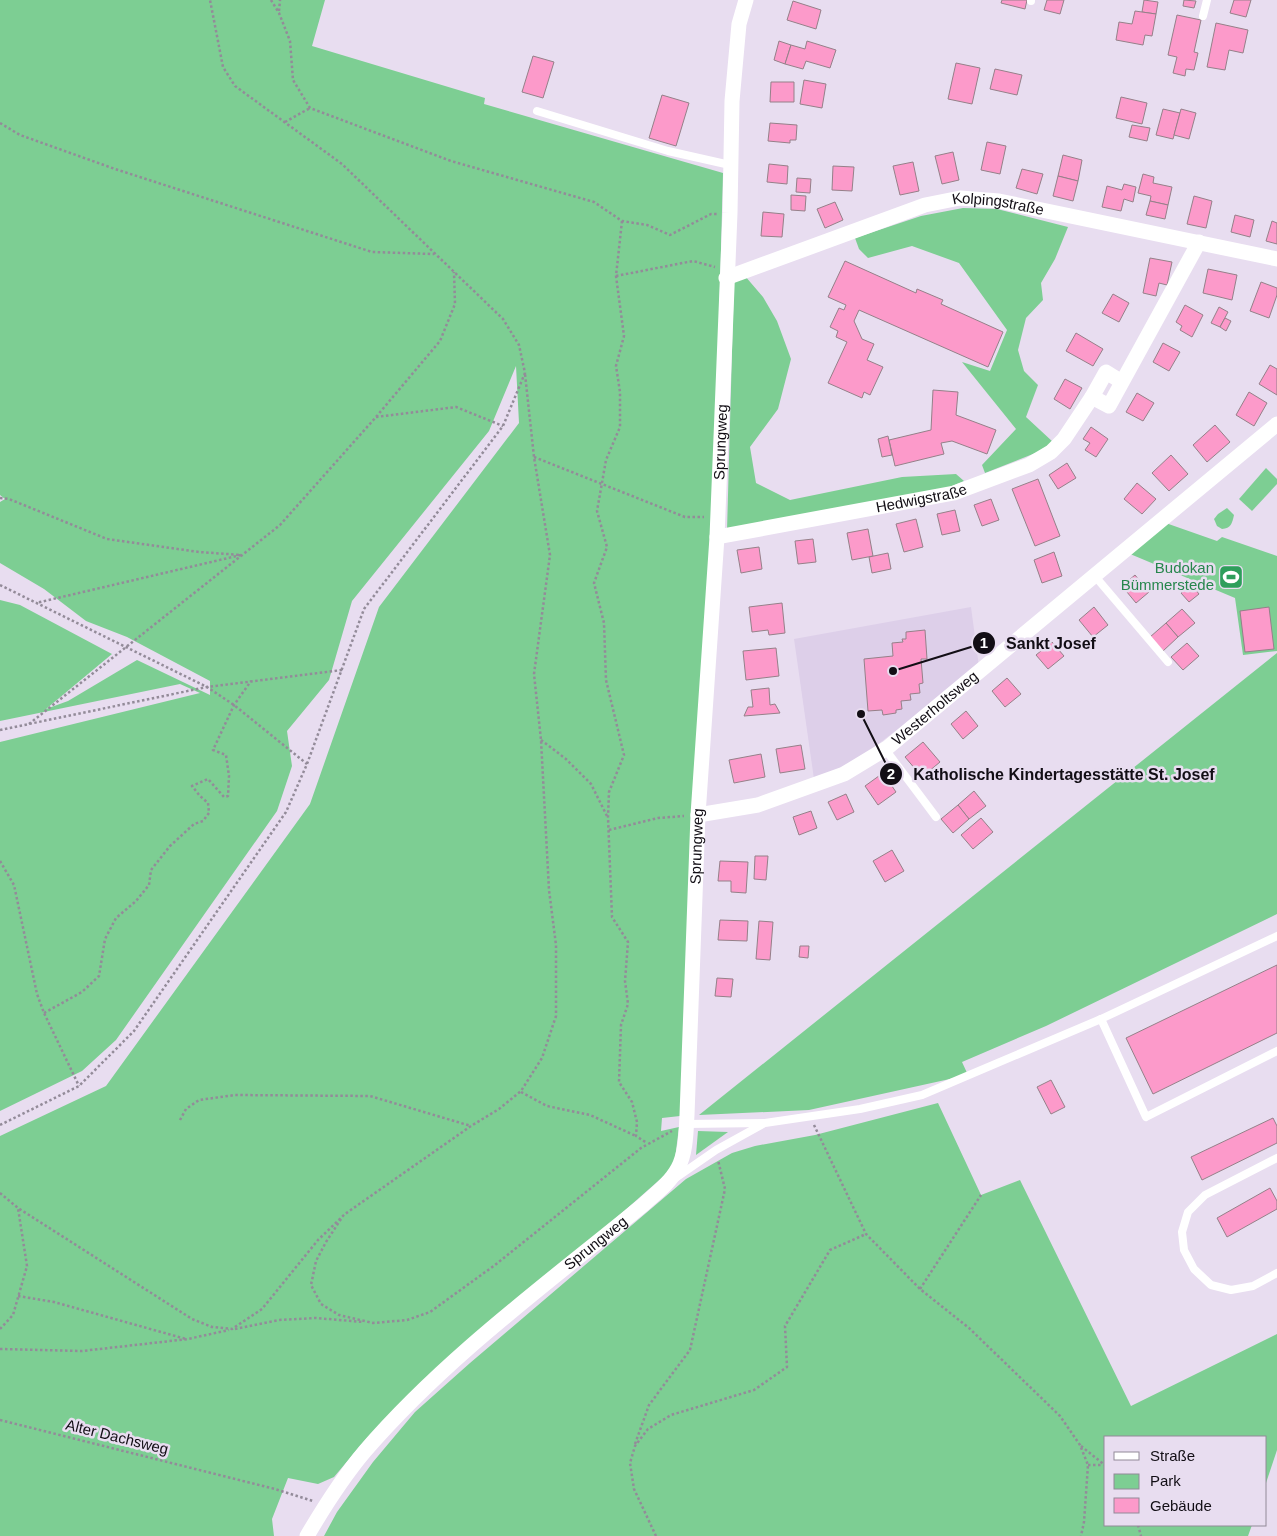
<svg xmlns="http://www.w3.org/2000/svg" width="1277" height="1536" font-family="Helvetica,sans-serif">
	<rect width="100%" height="100%" fill="#e8ddf0"/>
	<polygon fill="#ddcfe9" points="971,607 979,667 856,761 814,779 794,639"/>
	<g fill="#7dce93">
		<polygon points="0,0 325,0 312,46 485,98 484,104 723,173 714,513 680,1116 662,1118 661,1131 679,1127 674,1167 366,1439 334,1477 318,1484 288,1478 272,1519 274,1536 0,1536 0,1136 106,1086 310,804 379,607 519,423 516,366 489,431 352,601 329,680 287,731 292,766 277,811 116,1040 82,1071 0,1111 0,742 200,693 180,684 0,721 0,600 20,605 112,654 46,709 68,701 137,660 210,695 210,681 127,637 86,621 44,589 0,563 0,502 5,499 0,495"/>
		<polygon points="963,208 997,209 1068,227 1055,259 1041,283 1043,300 1026,318 1018,350 1024,371 1038,385 1026,417 1053,442 1038,452 985,473 982,465 1016,429 962,362 990,371 1007,330 959,263 912,246 868,258 859,249 855,238 921,216"/>
		<polygon points="745,276 763,297 777,321 791,359 778,409 750,447 756,483 790,500 902,477 956,474 964,481 940,491 727,531 734,280"/>
		<polygon points="1266,468 1277,479 1277,484 1252,511 1239,499"/>
		<path d="M1227,508L1234,515C1232,524 1231,528 1222,529L1217,526L1214,519L1218,514Z"/>
		<polygon points="1160,521 1217,541 1222,537 1277,556 1277,651 1243,655 1235,598 1123,551"/>
		<polygon points="1277,653 1277,914 1046,1026 962,1062 968,1075 809,1110 699,1115"/>
		<polygon points="938,1103 981,1195 1020,1180 1131,1406 1277,1334 1277,1450 1266,1483 1266,1437 1106,1437 1106,1525 1252,1525 1248,1536 324,1536 337,1512 373,1462 415,1412 470,1363 686,1179 732,1153 755,1146 815,1135"/>
		<polygon points="698,1131 728,1132 696,1155"/>
	</g>
	<g fill="#fc9aca" stroke="#958089">
		<polygon points="1002,0 1027,0 1025,9 1001,3"/>
		<polygon points="1047,0 1064,0 1060,14 1044,10"/>
		<polygon points="1144,0 1158,2 1156,14 1142,12"/>
		<polygon points="1184,0 1196,1 1194,8 1183,6"/>
		<polygon points="1234,0 1251,0 1246,17 1230,13"/>
		<polygon points="793,1 821,10 816,29 787,20"/>
		<polygon points="1135,11 1156,14 1152,36 1145,35 1143,45 1116,40 1119,22 1132,24"/>
		<polygon points="1177,15 1201,20 1194,52 1198,53 1194,70 1186,69 1185,76 1173,73 1177,57 1168,55"/>
		<polygon points="1216,23 1248,30 1243,53 1229,50 1225,70 1207,67"/>
		<polygon points="779,41 791,45 785,64 774,60"/>
		<polygon points="807,41 836,50 830,68 806,61 803,69 785,64 791,45 805,49"/>
		<polygon points="533,56 554,62 543,98 522,92"/>
		<polygon points="956,63 980,68 972,104 948,99"/>
		<polygon points="995,69 1022,75 1017,95 990,89"/>
		<polygon points="804,80 826,84 822,108 800,104"/>
		<polygon points="771,82 794,82 794,102 770,102"/>
		<polygon points="662,95 689,103 676,146 649,138"/>
		<polygon points="1121,97 1147,103 1142,124 1116,118"/>
		<polygon points="1163,109 1180,113 1173,139 1156,135"/>
		<polygon points="1181,109 1196,113 1189,139 1174,135"/>
		<polygon points="770,123 797,125 796,140 790,140 790,143 768,141"/>
		<polygon points="1132,125 1150,128 1147,141 1129,137"/>
		<polygon points="987,142 1006,146 1000,174 981,170"/>
		<polygon points="953,152 959,180 942,184 935,156"/>
		<polygon points="1063,155 1082,160 1078,181 1058,176"/>
		<polygon points="913,162 919,191 900,195 893,166"/>
		<polygon points="769,164 788,166 787,184 767,182"/>
		<polygon points="833,166 854,167 852,191 832,190"/>
		<polygon points="1022,169 1043,174 1037,194 1016,188"/>
		<polygon points="1143,174 1154,177 1153,183 1172,187 1168,205 1150,201 1151,196 1138,193"/>
		<polygon points="1058,176 1078,181 1073,201 1053,196"/>
		<polygon points="797,178 811,179 810,193 796,192"/>
		<polygon points="1124,184 1136,187 1133,202 1124,199 1121,211 1102,207 1107,186 1122,190"/>
		<polygon points="791,195 806,196 805,211 791,210"/>
		<polygon points="1194,196 1212,201 1206,228 1187,224"/>
		<polygon points="1150,201 1168,205 1165,219 1146,215"/>
		<polygon points="835,202 843,220 825,228 817,209"/>
		<polygon points="763,212 784,214 782,237 761,236"/>
		<polygon points="1235,215 1254,220 1250,237 1231,232"/>
		<polygon points="1272,221 1277,223 1277,244 1266,241"/>
		<polygon points="1150,258 1172,262 1167,285 1159,283 1156,296 1143,293"/>
		<polygon points="845,261 916,293 917,289 943,300 941,304 1003,332 988,367 859,310 854,321 862,339 874,344 867,360 883,367 870,395 864,392 862,398 828,383 847,342 836,337 838,331 830,327 839,308 844,310 846,305 828,297"/>
		<polygon points="1208,269 1237,275 1232,300 1203,293"/>
		<polygon points="1261,282 1277,288 1277,295 1269,318 1250,311"/>
		<polygon points="1113,294 1129,303 1119,322 1102,313"/>
		<polygon points="1185,305 1203,315 1192,337 1180,330 1182,326 1176,322"/>
		<polygon points="1219,307 1228,312 1220,327 1211,323"/>
		<polygon points="1225,318 1231,321 1226,331 1220,327"/>
		<polygon points="1076,333 1103,349 1093,366 1066,351"/>
		<polygon points="1163,343 1180,352 1169,371 1153,362"/>
		<polygon points="1270,365 1277,369 1277,395 1259,384"/>
		<polygon points="1065,379 1082,388 1070,409 1054,399"/>
		<polygon points="933,390 958,392 956,415 996,430 987,454 952,441 941,443 944,454 895,466 889,440 931,430"/>
		<polygon points="1249,392 1267,403 1254,426 1236,415"/>
		<polygon points="1137,393 1154,403 1143,421 1126,412"/>
		<polygon points="1215,425 1230,442 1207,462 1193,445"/>
		<polygon points="1091,427 1108,439 1096,457 1085,450 1090,443 1083,439"/>
		<polygon points="888,436 892,455 882,457 878,439"/>
		<polygon points="1171,455 1188,474 1169,491 1152,473"/>
		<polygon points="1067,463 1076,478 1058,489 1049,475"/>
		<polygon points="1038,479 1060,536 1035,546 1012,489"/>
		<polygon points="1137,483 1156,499 1142,514 1124,499"/>
		<polygon points="991,499 999,520 982,526 974,505"/>
		<polygon points="955,510 960,531 942,535 937,514"/>
		<polygon points="916,519 923,547 904,552 896,524"/>
		<polygon points="868,529 873,556 852,560 847,533"/>
		<polygon points="813,539 816,562 798,564 795,541"/>
		<polygon points="759,547 762,569 741,573 737,550"/>
		<polygon points="1054,552 1062,576 1042,583 1034,560"/>
		<polygon points="888,553 891,569 872,573 869,557"/>
		<polygon points="1135,575 1149,592 1136,603 1122,586"/>
		<polygon points="1191,584 1199,594 1189,602 1181,593"/>
		<polygon points="782,603 785,633 769,635 768,630 752,632 749,607"/>
		<polygon points="1094,607 1108,625 1093,637 1079,620"/>
		<polygon points="1269,607 1274,649 1245,652 1240,611"/>
		<polygon points="1182,609 1195,623 1178,637 1166,623"/>
		<polygon points="1166,623 1178,637 1163,651 1150,637"/>
		<polygon points="925,630 927,659 921,659 923,683 919,684 920,693 910,694 911,700 901,701 902,709 896,710 896,713 883,715 882,710 868,711 864,659 893,656 892,643 903,642 902,639 906,639 906,632"/>
		<polygon points="1052,642 1064,656 1048,669 1036,655"/>
		<polygon points="1187,643 1199,656 1183,670 1171,657"/>
		<polygon points="776,648 779,676 746,680 743,651"/>
		<polygon points="1007,678 1021,694 1005,707 992,691"/>
		<polygon points="769,688 770,705 775,704 780,713 744,716 748,707 753,707 751,690"/>
		<polygon points="966,711 978,726 963,739 951,724"/>
		<polygon points="923,742 940,762 922,777 905,757"/>
		<polygon points="801,745 805,769 780,773 776,749"/>
		<polygon points="761,754 765,777 734,783 729,760"/>
		<polygon points="883,773 896,792 878,805 865,786"/>
		<polygon points="974,791 986,806 969,819 958,805"/>
		<polygon points="846,794 854,812 837,820 828,802"/>
		<polygon points="958,805 969,819 953,833 941,819"/>
		<polygon points="811,811 817,828 799,835 793,817"/>
		<polygon points="981,818 993,832 973,849 961,835"/>
		<polygon points="892,850 904,871 885,882 873,861"/>
		<polygon points="755,856 768,856 766,880 754,879"/>
		<polygon points="720,861 748,862 746,893 731,892 731,881 718,881"/>
		<polygon points="720,920 748,921 747,941 718,940"/>
		<polygon points="759,921 773,922 770,960 756,959"/>
		<polygon points="800,946 809,946 808,958 799,957"/>
		<polygon points="1277,965 1277,1033 1153,1094 1126,1038"/>
		<polygon points="717,978 733,979 731,997 715,996"/>
		<polygon points="1051,1080 1065,1107 1051,1114 1037,1087"/>
		<polygon points="1273,1118 1277,1126 1277,1143 1202,1180 1191,1157"/>
		<polygon points="1270,1188 1277,1201 1277,1209 1227,1237 1217,1218"/>
	</g>
	<g fill="none" stroke-linecap="round" stroke-linejoin="round">
		<g stroke="#938b99" stroke-width="2.5" stroke-dasharray="2.5 2.5" stroke-linecap="butt">
			<polyline points="271,0 279,13 290,41 293,80 310,108 451,161 594,202 622,221 647,225 670,235 711,214 717,214"/>
			<polyline points="279,11 280,0"/>
			<polyline points="285,122 310,108"/>
			<polyline points="0,123 20,135 115,169 372,252 434,254"/>
			<polyline points="622,221 616,276 624,336 616,366 620,392 620,427 606,460 597,511 607,547 594,583 604,623 606,680 624,755 609,792 608,817 612,917 628,942 625,981 628,1004 621,1025 619,1082 632,1102 637,1122 636,1136 647,1143"/>
			<polyline points="616,276 693,261 715,267"/>
			<polyline points="376,417 456,407 503,426"/>
			<polyline points="534,457 685,517 704,517"/>
			<polyline points="0,498 9,499 107,539 199,552 241,555 36,603"/>
			<polyline points="0,585 207,687 234,705 307,764"/>
			<polyline points="29,724 280,525 376,417 440,341 455,304 454,272"/>
			<polyline points="0,730 207,687 342,670"/>
			<polyline points="541,740 566,759 591,784 607,816"/>
			<polyline points="609,830 658,818 684,816"/>
			<polyline points="0,861 14,885 37,994 44,1013 79,1086"/>
			<polyline points="44,1013 82,992 99,976 105,939 116,918 136,901 149,885 151,870 170,846 194,824 203,821 209,813 208,803 200,796 192,786 208,779 224,797 228,796 229,776 226,755 213,750 234,705 251,681"/>
			<polyline points="521,1092 547,1106 590,1115 636,1136"/>
			<polyline points="180,1120 186,1109 199,1100 235,1095 370,1096 471,1126"/>
			<polyline points="0,1125 79,1086 134,1031 286,812 307,764 364,609 503,426 525,373 519,345 503,319 342,164 235,86 223,67 210,0"/>
			<polyline points="814,1125 866,1234 920,1289 969,1328 1060,1416 1080,1445 1088,1465 1084,1522 1081,1536"/>
			<polyline points="0,1193 18,1208 192,1319 212,1327 232,1329 262,1309 318,1240 345,1214 471,1126 499,1109 521,1091 542,1058 556,1016 556,945 549,890 541,740 534,674 550,555 534,457 525,374"/>
			<polyline points="341,1219 326,1242 316,1261 311,1285 321,1304 339,1315 373,1323 407,1320 430,1312 495,1265 641,1148 672,1131"/>
			<polyline points="920,1289 981,1195"/>
			<polyline points="18,1296 54,1302 186,1339"/>
			<polyline points="0,1329 13,1315 27,1266 18,1208"/>
			<polyline points="235,1329 279,1320 316,1318 363,1322"/>
			<polyline points="0,1349 82,1351 188,1339 229,1330"/>
			<polyline points="0,1420 275,1489 313,1501"/>
			<polyline points="635,1444 649,1405 690,1350 725,1189 718,1160"/>
			<polyline points="1081,1446 1106,1466"/>
			<polyline points="1088,1465 1102,1465"/>
			<polyline points="1138,1525 1141,1536"/>
			<polyline points="656,1536 634,1489 630,1463 635,1446 648,1429 671,1415 754,1390 787,1367 785,1326 830,1250 866,1234"/>
		</g>
		<g stroke="#fff" stroke-width="8">
			<polyline points="1031,1 1031,0"/>
			<polyline points="1203,16 1207,0"/>
			<polyline points="537,111 668,151 730,165"/>
			<polyline points="1094,575 1168,662"/>
			<polyline points="885,749 936,817"/>
			<polyline points="1101,1019 1146,1117 1277,1051"/>
			<polyline points="686,1124 765,1123 860,1109 922,1095 1101,1019 1277,936"/>
			<polyline points="1277,1158 1205,1195 1188,1212 1182,1232 1184,1250 1194,1269 1211,1285 1231,1290 1253,1286 1277,1273"/>
			<polyline points="677,1177 716,1150 763,1124"/>
		</g>
		<g stroke="#fff" stroke-width="15">
			<path id="s1" d="M726,278L925,205L960,198L999,201L1277,259"/>
			<polyline points="1122,382 1106,372 1092,397 1109,406 1199,242"/>
			<path id="s2" d="M717,537L954,493L1029,465L1051,452L1064,439L1092,397"/>
			<path id="s3" d="M698,815L758,805L844,774L887,748L1277,424"/>
			<path id="s4" d="M307,1536C324,1507 343,1477 365,1451C446,1357 548,1283 643,1205C655,1194 670,1183 678,1168C686,1153 686,1132 687,1115L698,815L717,537L730,213L732,101L739,24L746,0"/>
		</g>
	</g>
	<defs>
		<symbol id="stadium-square" viewBox="-11 -11 22 22"><rect x="-9" y="-9" width="18" height="18" rx="4" fill="#2e9e5b" stroke="#e8ddf0"/><path d="M0-5a6.5 5 0 1 0 0 10a6.5 5 0 1 0 0-10ZM-3.5-1.8h7v3.6h-7Z" fill="#fff"/></symbol>
	</defs>
	<g fill-rule="evenodd">
		<use href="#stadium-square" x="1217" y="563" width="28" height="28"/>
	</g>
	<g text-anchor="middle" stroke-width="5" stroke-linejoin="round" paint-order="stroke">
		<g font-size="15" fill="#120e15" stroke="#e8ddf0">
			<text dy="5" stroke="none"><textPath href="#s1" startOffset="286">Kolpingstraße</textPath></text>
			<text dy="5" stroke="none"><textPath href="#s4" startOffset="1254">Sprungweg</textPath></text>
			<text dy="5" stroke="none"><textPath href="#s2" startOffset="208">Hedwigstraße</textPath></text>
			<text dy="5" stroke="none"><textPath href="#s3" startOffset="265">Westerholtsweg</textPath></text>
			<text dy="5" stroke="none"><textPath href="#s4" startOffset="849">Sprungweg</textPath></text>
			<text dy="5" stroke="none"><textPath href="#s4" startOffset="414">Sprungweg</textPath></text>
			<text transform="translate(117 1437) rotate(14)" y="5">Alter Dachsweg</text>
		</g>
		<g font-size="15" fill="#27864d" stroke="#e8ddf0" text-anchor="end">
			<text x="1214" y="573">Budokan<tspan x="1214" dy="17">Bümmerstede</tspan></text>
		</g>
	</g>
	<path fill="none" stroke="#120e15" stroke-width="2" d="M893 671L984 643M861 714L891 774"/>
	<g fill="#120e15" stroke="#e8ddf0" stroke-width="2">
		<circle cx="893" cy="671" r="5"/>
		<circle cx="861" cy="714" r="5"/>
		<circle cx="984" cy="643" r="12"/>
		<circle cx="891" cy="774" r="12"/>
	</g>
	<g font-size="15" text-anchor="middle" font-weight="bold" fill="#fff">
		<text x="984" y="648">1</text>
		<text x="891" y="779">2</text>
	</g>
	<g font-size="16" text-anchor="middle" font-weight="bold" fill="#120e15" stroke="#e8ddf0" stroke-width="5" stroke-linejoin="round" paint-order="stroke">
		<text x="1051" y="649">Sankt Josef</text>
		<text x="1064" y="780">Katholische Kindertagesstätte St. Josef</text>
	</g>
	<rect x="1104" y="1436" width="162" height="90" fill="#e8ddf0" stroke="#928a98"/>
	<rect x="1114" y="1452" width="25" height="8" fill="#ffffff" stroke="#928a98"/>
	<text x="1150" y="1461" font-size="15" fill="#120e15">Straße</text>
	<rect x="1114" y="1474" width="25" height="15" fill="#7dce93" stroke="#928a98"/>
	<text x="1150" y="1486" font-size="15" fill="#120e15">Park</text>
	<rect x="1114" y="1498" width="25" height="15" fill="#fc9aca" stroke="#928a98"/>
	<text x="1150" y="1511" font-size="15" fill="#120e15">Gebäude</text>
</svg>
